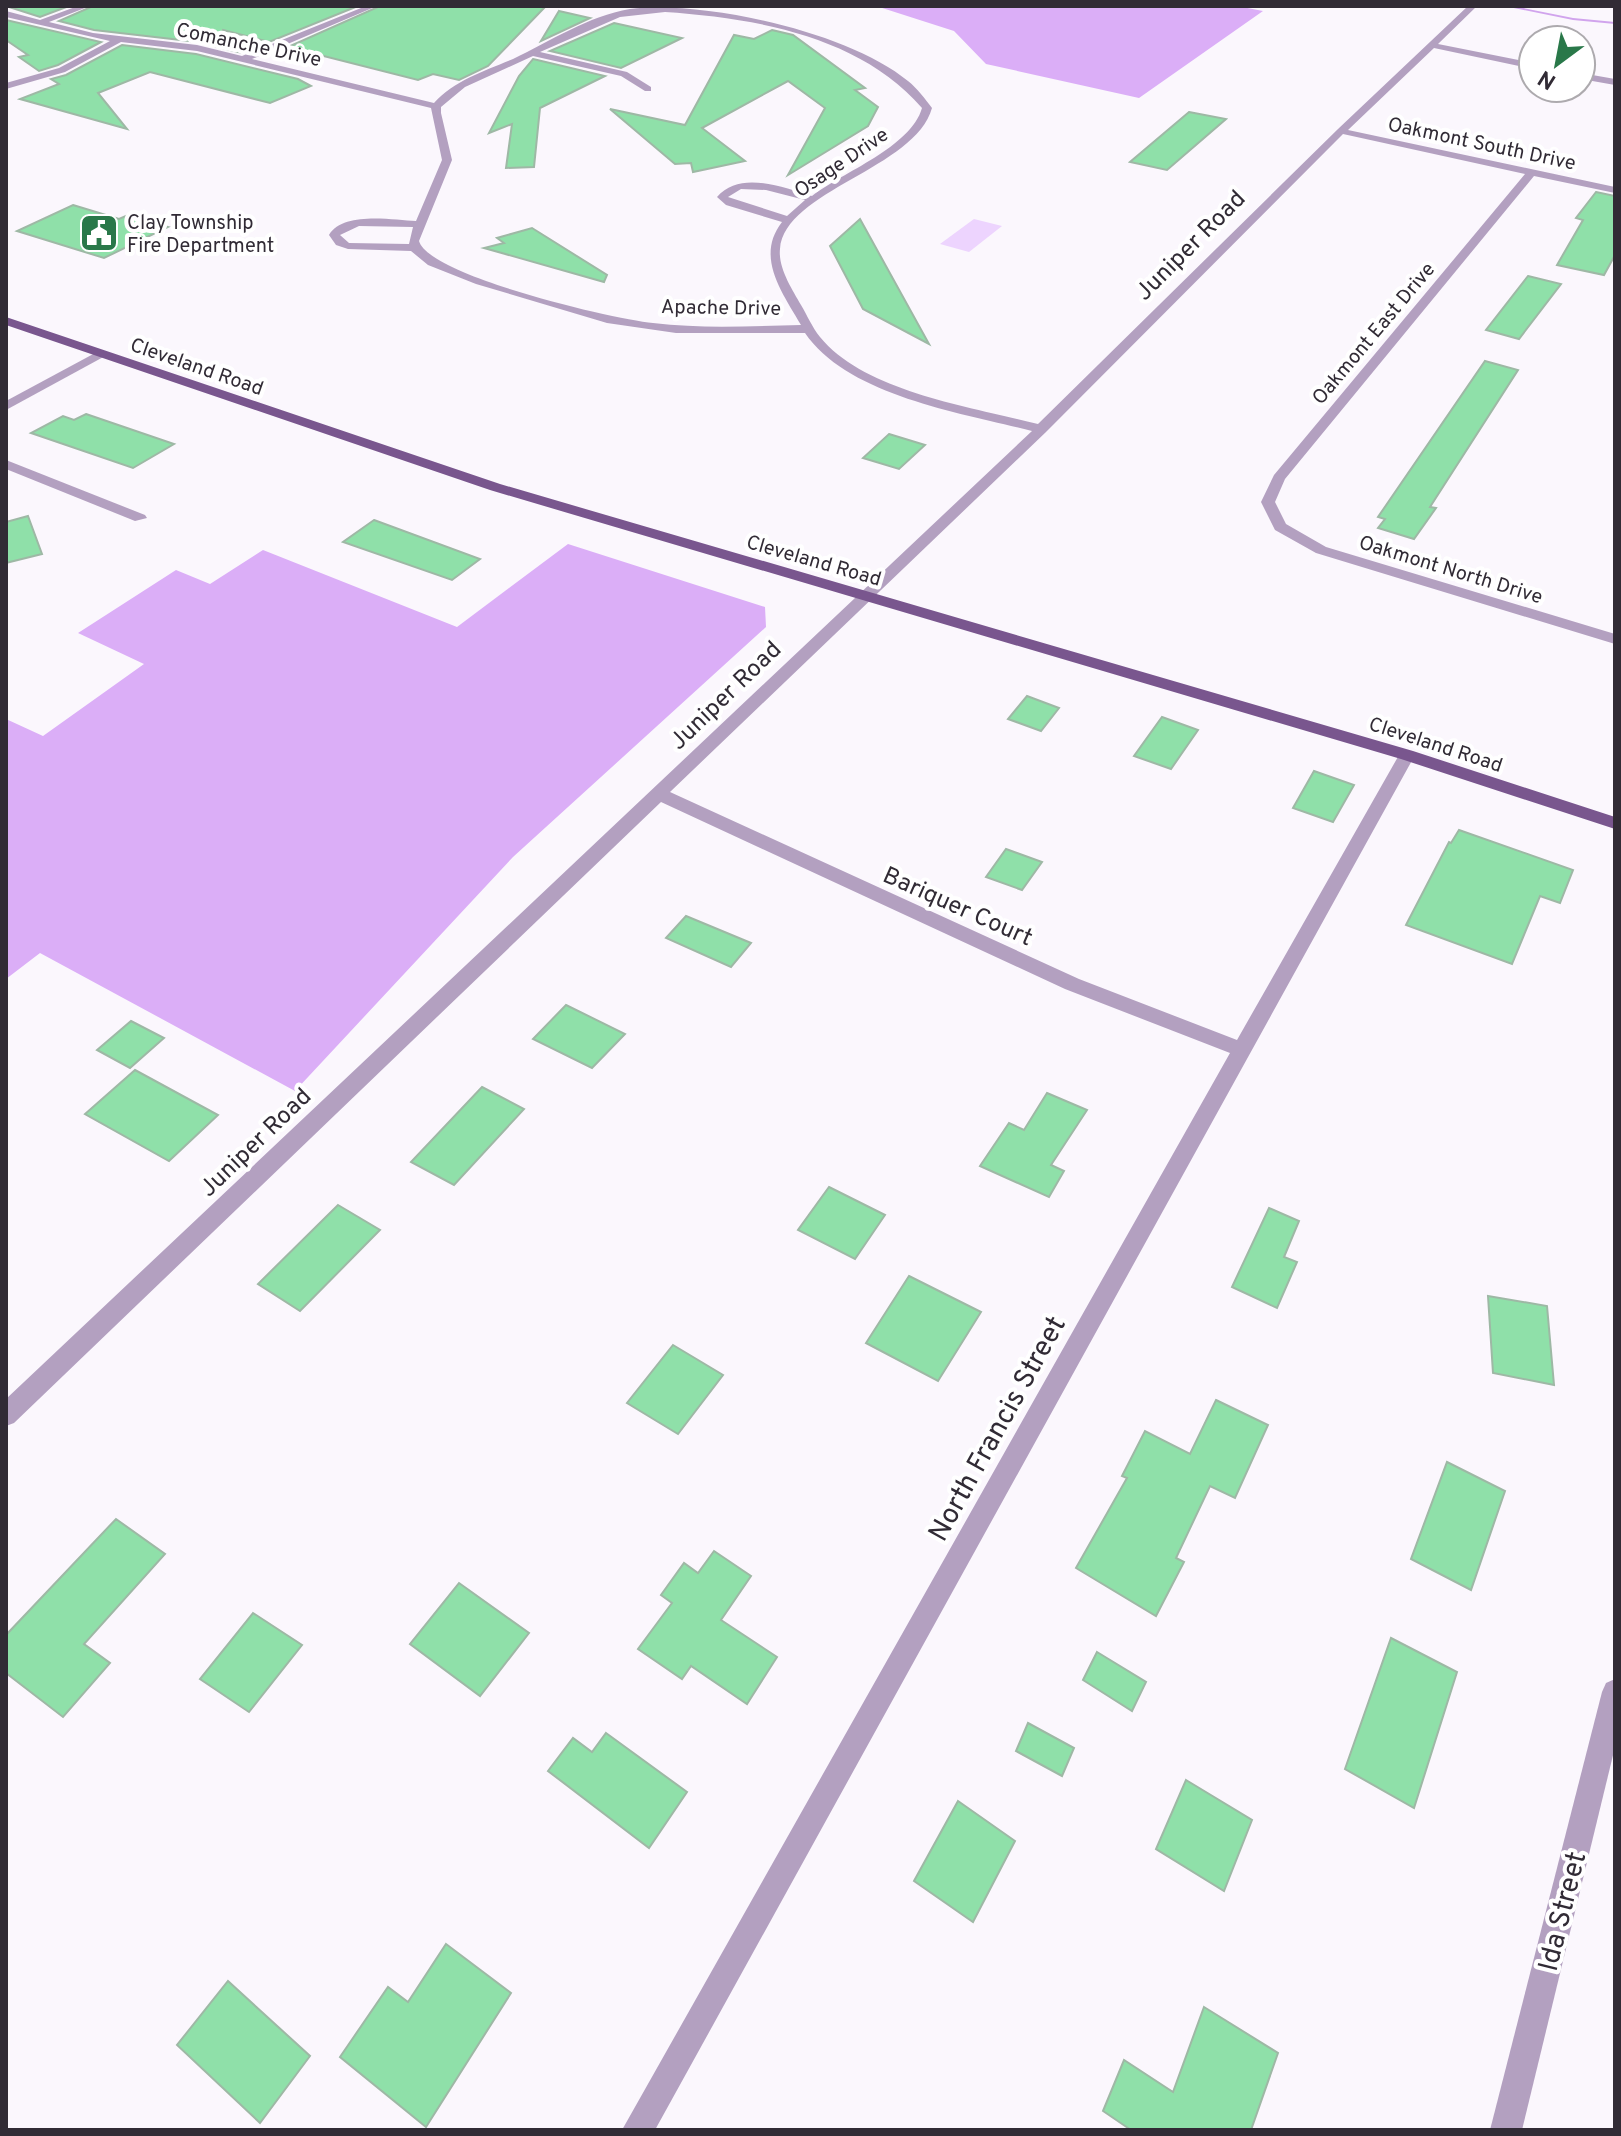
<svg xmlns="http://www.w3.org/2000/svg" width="1621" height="2136" font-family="Overpass,sans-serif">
	<rect width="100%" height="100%" fill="#fbf7fd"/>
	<polygon fill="#edd4fe" points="974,219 1002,226 969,252 940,244"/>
	<g fill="#dbaef7">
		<polygon points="876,6 1237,6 1263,11 1139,98 986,64 954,31"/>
		<polygon points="568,544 765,607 766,627 513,857 295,1091 40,953 6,979 6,719 43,736 144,664 78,633 176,570 210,584 263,550 457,627"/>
	</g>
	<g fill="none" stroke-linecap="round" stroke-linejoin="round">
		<polygon fill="#d1a4ed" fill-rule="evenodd" points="1504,6 1513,6 1573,18 1615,22 1615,24 1573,20"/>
	</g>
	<g fill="#8fe0a9" stroke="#9eb8a5" stroke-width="2">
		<polygon points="6,6 69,6 40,17"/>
		<polygon points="93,6 358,6 269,42 223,30 220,36 247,51 242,53 198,42 94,30 59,21"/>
		<polygon points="380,6 546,6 488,66 459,80 433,74 418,80 288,47"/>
		<polygon points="559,11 590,18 541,41"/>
		<polygon points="6,20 101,42 58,65 39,71 19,57 28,55 6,40"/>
		<polygon points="614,23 682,38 621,68 550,51"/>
		<polygon points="772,30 793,35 865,88 855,90 878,107 868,126 788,175 825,108 788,81 702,128 745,161 693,172 691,163 675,164 610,109 685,125 734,35 754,39"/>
		<polygon points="122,45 196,54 298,79 311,86 270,103 150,72 98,93 127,129 20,99 59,84 51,79 66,75"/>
		<polygon points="533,59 605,76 540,108 534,167 506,168 512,124 489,133 519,76"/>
		<polygon points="1189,112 1226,119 1167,170 1130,162"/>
		<polygon points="1596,192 1615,196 1615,255 1604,275 1557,265 1583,220 1576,218"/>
		<polygon points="73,205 119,219 128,215 168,227 104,258 17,231"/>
		<polygon points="860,219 929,344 863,309 830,246"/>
		<polygon points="532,228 607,275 604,282 484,248 504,243 497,238"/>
		<polygon points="1528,276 1561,284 1519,339 1486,330"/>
		<polygon points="1485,361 1518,370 1430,507 1436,508 1414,539 1378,528 1385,519 1378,517"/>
		<polygon points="86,414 174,444 133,468 31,433 63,416 74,420"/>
		<polygon points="889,434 925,445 899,469 863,458"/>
		<polygon points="28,516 42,554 6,563 6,522"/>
		<polygon points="374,520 480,559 452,580 343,542"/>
		<polygon points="1027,696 1059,708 1041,731 1008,719"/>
		<polygon points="1162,717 1198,730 1171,769 1134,756"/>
		<polygon points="1314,771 1354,785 1333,822 1293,808"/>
		<polygon points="1459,830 1573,870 1560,903 1540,896 1512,964 1406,925 1449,842 1451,843"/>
		<polygon points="1006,849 1042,862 1022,890 986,877"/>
		<polygon points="686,916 751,943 731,967 666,938"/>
		<polygon points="566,1005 625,1034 592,1068 533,1039"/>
		<polygon points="131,1021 164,1038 130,1068 97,1050"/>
		<polygon points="135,1070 218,1115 169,1161 85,1114"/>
		<polygon points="482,1087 524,1109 454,1185 411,1162"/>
		<polygon points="1047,1093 1087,1110 1051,1165 1064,1171 1049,1197 980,1166 1009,1123 1024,1130"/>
		<polygon points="829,1187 885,1215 855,1259 798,1230"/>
		<polygon points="338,1205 380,1230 300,1311 258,1284"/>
		<polygon points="1269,1208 1299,1221 1284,1257 1297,1262 1277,1308 1232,1287"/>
		<polygon points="909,1276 981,1312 938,1381 866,1343"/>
		<polygon points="1488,1296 1547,1306 1554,1385 1493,1373"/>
		<polygon points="673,1345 723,1375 678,1434 627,1403"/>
		<polygon points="1216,1400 1268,1425 1235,1498 1210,1486 1176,1558 1184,1562 1156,1616 1076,1568 1127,1478 1122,1476 1145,1431 1190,1454"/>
		<polygon points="1447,1462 1505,1491 1471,1590 1411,1559"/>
		<polygon points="116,1519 165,1554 84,1644 110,1663 63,1717 6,1673 6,1635"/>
		<polygon points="714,1551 751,1576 721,1620 777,1657 747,1704 691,1666 682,1679 638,1649 672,1603 661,1595 684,1563 698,1573"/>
		<polygon points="459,1583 529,1633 480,1696 410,1644"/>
		<polygon points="253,1613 302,1645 249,1712 200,1679"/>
		<polygon points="1391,1638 1457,1672 1414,1808 1345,1769"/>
		<polygon points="1097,1652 1146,1682 1132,1711 1083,1680"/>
		<polygon points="1028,1723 1074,1748 1062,1776 1016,1751"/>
		<polygon points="606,1733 687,1792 649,1848 548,1771 573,1738 592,1752"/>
		<polygon points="1186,1780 1252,1820 1224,1891 1156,1849"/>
		<polygon points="958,1801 1015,1841 973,1922 914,1881"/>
		<polygon points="446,1944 511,1993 426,2127 340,2057 388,1987 408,2002"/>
		<polygon points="228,1981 310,2056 260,2123 177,2045"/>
		<polygon points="1204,2007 1278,2053 1251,2130 1131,2130 1103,2111 1124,2060 1173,2092"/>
	</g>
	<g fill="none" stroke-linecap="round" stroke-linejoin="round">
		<g fill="#b3a0c0" fill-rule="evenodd">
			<path d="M78,6H90L49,22L93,33L197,45L242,56L366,6H377L252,59L434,103C455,80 485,71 513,59C551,41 588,16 630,9C705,0 849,32 908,81C917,88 925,99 932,108C915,169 785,190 780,249C778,268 792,289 801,305C807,315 812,327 820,337C865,392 972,407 1038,424L1338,129L1468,6H1477L1438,44L1533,63V69L1434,48L1348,130L1615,187V193L1534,176L1285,479L1275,502L1286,524L1326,547L1615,634V644L1316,553L1275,530L1261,502L1274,475L1525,174L1343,134L1046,432L670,792L1079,979L1237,1040L1399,755L1407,750L1415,755L655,2130H622L1230,1053L1065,989L661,802L14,1423L6,1426V1399L1032,431C962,413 848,396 805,333H676L607,323L476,284L428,265L411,251L348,249L336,245L329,235C343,211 392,220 416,221L442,160L431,108L197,51L121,42L65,72L6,89V83L59,68L110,41L6,17V11L40,20ZM665,12C755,18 860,36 922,108C911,147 843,172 812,196C782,187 740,170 717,197L726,205L782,222C755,257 782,292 801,325C751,326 702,329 653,323C613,319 429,276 419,241L452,160L441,113V107L465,87L533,56L621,76L645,91H651V87L627,72L540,52L620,17ZM741,189L766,190L805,200L787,216L728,197ZM359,226L413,227L409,244L349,243L340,235Z"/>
			<polygon points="1581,73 1615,79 1615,85 1581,79"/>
			<polygon points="97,352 107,355 6,410 6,401"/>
			<polygon points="6,460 145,515 147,518 135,521 6,469"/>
			<polygon points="1615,1679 1615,1747 1522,2130 1490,2130 1602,1692 1606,1683"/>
		</g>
		<polygon fill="#79568e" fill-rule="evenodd" points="6,317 500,484 1413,751 1615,817 1615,829 1401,759 490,490 6,325"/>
	</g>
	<defs>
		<symbol id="civic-square" viewBox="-11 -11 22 22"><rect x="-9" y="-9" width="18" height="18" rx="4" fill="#297849" stroke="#fff"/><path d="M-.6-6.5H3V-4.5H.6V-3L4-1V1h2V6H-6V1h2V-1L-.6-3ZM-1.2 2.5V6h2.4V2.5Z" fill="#fff"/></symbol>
	</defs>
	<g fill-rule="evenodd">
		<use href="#civic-square" x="77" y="211" width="44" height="44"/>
	</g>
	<g text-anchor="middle" stroke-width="8" stroke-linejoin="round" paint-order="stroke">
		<g font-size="20" fill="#312b35" stroke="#fff">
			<text transform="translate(249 44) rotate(12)" y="7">Comanche Drive</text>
			<text transform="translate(1482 143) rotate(12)" y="7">Oakmont South Drive</text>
			<text transform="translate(841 162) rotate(-34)" y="7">Osage Drive</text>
			<text transform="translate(721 307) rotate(1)" y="7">Apache Drive</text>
			<text transform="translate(1373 333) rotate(-50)" y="7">Oakmont East Drive</text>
			<text transform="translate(197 366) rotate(19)" y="7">Cleveland Road</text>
			<text transform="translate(814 560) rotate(16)" y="7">Cleveland Road</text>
			<text transform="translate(1451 569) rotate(17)" y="7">Oakmont North Drive</text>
			<text transform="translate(1436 744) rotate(18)" y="7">Cleveland Road</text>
		</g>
		<g font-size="20" fill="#312b35" stroke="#fff" text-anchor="start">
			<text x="127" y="229">Clay Township<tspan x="127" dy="23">Fire Department</tspan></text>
		</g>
		<g font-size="24" fill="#312b35" stroke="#fff">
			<text transform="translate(1190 245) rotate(-45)" y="8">Juniper Road</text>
			<text transform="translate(725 695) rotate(-44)" y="8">Juniper Road</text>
			<text transform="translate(958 906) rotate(24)" y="8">Bariquer Court</text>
			<text transform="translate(255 1142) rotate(-44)" y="8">Juniper Road</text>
		</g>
		<g font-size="28" fill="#312b35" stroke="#fff">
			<text transform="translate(996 1428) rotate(-61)" y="10">North Francis Street</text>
			<text transform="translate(1561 1911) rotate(-76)" y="10">Ida Street</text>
		</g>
	</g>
	<rect width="1621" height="2136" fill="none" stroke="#312b35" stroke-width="16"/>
	<g transform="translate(1557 64) rotate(212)"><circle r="38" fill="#ffffff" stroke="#adaaae" stroke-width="2"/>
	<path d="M0-6L14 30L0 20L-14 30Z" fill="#297849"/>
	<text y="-12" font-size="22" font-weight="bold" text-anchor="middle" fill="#312b35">N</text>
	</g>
</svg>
